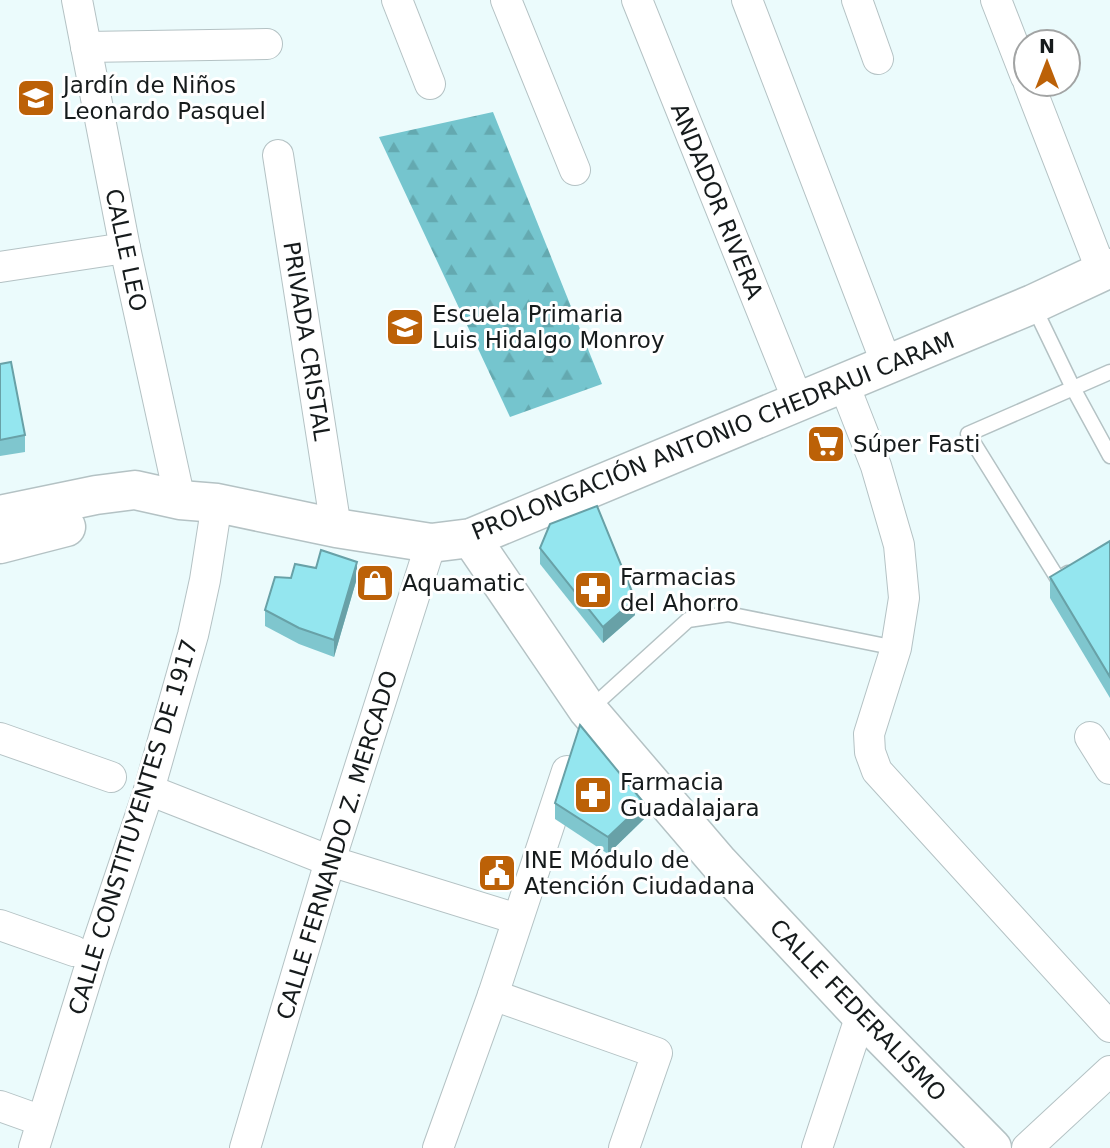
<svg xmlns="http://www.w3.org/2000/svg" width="1110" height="1148" font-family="'DejaVu Sans',sans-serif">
	<defs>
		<pattern id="forest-firs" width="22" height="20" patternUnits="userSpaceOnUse" patternTransform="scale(1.75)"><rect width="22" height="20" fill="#75c5ce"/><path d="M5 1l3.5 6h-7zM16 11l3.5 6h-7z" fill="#64a9b0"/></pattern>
	</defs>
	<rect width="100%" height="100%" fill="#ebfbfc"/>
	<polygon fill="url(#forest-firs)" points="493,112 602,384 510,417 379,137"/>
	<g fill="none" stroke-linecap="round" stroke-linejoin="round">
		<defs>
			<g id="service">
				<polyline points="1033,305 1073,388 1110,456"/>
				<polyline points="1068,573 1058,579 968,434 1110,372"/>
				<polyline points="590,709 688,620 728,614 896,648"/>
			</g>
			<g id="minor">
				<polyline points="77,0 125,248 180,500"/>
				<polyline points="397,0 430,84"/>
				<polyline points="506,0 575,170"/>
				<polyline points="637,0 798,401"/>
				<polyline points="747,0 887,365"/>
				<polyline points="857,0 878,59"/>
				<polyline points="996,0 1026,77"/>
				<polyline points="86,47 267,44"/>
				<polyline points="1029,84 1102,272"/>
				<polyline points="278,155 336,528"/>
				<polyline points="0,267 125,248"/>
				<polyline points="843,382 876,466 899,545 904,598 896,648 869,734 870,752 877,771 1110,1027"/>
				<polyline points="1090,737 1110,769"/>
				<polyline points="0,738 111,777"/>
				<polyline points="149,790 330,861 517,919"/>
				<polyline points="0,925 74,951"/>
				<polyline points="493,995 657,1053 624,1148"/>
				<polyline points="0,1106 42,1121"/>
				<polyline points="34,1148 93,957 149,790 193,635 205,580 217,503"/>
				<polyline points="245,1148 330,861 431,543"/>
				<polyline points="438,1148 493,995 567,771"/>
				<polyline points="817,1148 861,1015"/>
				<polyline points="1027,1148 1110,1071"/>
			</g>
			<polyline id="secondary" points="471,538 588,710 719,863 861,1015 992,1148"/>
			<g id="primary">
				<polyline points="0,515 96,495 135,490 180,500 217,503 336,528 431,543 471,538 1033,304 1110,268"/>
				<polyline points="0,544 66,527"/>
			</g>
		</defs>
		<use href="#service" stroke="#b4c2c4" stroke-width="17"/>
		<use href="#minor" stroke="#b4c2c4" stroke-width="32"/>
		<use href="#secondary" stroke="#b4c2c4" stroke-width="41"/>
		<use href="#primary" stroke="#b4c2c4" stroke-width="41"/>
		<use href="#service" stroke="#fff" stroke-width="14"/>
		<use href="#minor" stroke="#fff" stroke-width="30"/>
		<use href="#secondary" stroke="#fff" stroke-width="38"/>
		<use href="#primary" stroke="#fff" stroke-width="38"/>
	</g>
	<g fill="#7fc6ce">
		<polygon points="0,364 25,435 25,452 0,456"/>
		<polygon points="1110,541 1110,698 1050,598 1050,577"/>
		<polygon points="540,548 635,615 603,643 540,564"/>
		<polygon points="291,578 357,578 334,657 299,644 265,626 265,610"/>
		<polygon points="555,803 644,819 608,854 555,819"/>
	</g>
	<g fill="#68a1a7">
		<polygon points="357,562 357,578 334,657 334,640"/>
		<polygon points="635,599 635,615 603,643 603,627"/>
		<polygon points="644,803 644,819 608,854 608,837"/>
	</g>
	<g fill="#94e6ef" stroke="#68a1a7" stroke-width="2">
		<polygon points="11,362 25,435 0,440 0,364"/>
		<polygon points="597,506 635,599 603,627 540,548 550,524"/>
		<polygon points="1110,541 1110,677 1050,577"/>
		<polygon points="321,550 357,562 334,640 299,628 265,610 275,577 291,578 295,564 316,568"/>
		<polygon points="580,725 644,803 608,837 555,803"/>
	</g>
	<defs>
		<symbol id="school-square" viewBox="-11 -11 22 22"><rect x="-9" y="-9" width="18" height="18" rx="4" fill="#bc6107" stroke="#fff"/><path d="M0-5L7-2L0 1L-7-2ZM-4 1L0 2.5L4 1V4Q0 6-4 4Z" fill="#fff"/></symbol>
		<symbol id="supermarket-square" viewBox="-11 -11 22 22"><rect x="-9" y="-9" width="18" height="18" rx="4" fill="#bc6107" stroke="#fff"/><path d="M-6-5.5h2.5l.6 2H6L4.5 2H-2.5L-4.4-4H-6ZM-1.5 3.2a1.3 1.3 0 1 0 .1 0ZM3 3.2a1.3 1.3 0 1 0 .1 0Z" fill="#fff"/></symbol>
		<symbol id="shop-square" viewBox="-11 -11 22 22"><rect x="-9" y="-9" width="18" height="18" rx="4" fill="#bc6107" stroke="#fff"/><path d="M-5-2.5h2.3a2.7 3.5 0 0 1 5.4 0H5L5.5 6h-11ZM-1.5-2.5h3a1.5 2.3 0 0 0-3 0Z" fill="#fff"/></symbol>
		<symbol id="pharmacy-square" viewBox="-11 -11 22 22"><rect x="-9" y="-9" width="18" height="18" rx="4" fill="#bc6107" stroke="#fff"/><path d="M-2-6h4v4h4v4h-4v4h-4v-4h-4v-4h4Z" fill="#fff"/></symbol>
		<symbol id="civic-square" viewBox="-11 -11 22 22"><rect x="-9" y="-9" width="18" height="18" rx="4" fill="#bc6107" stroke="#fff"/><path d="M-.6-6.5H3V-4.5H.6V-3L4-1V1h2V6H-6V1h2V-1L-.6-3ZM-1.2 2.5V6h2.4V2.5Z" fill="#fff"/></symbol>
	</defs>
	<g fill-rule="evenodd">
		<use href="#school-square" x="14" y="76" width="44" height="44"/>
		<use href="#school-square" x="383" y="305" width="44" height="44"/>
		<use href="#supermarket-square" x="804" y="422" width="44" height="44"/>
		<use href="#shop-square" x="353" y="561" width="44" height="44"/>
		<use href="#pharmacy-square" x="571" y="568" width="44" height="44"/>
		<use href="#pharmacy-square" x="571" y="773" width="44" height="44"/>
		<use href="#civic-square" x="475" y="851" width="44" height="44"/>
	</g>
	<g text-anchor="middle" stroke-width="6" stroke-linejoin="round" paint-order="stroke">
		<g font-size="23" fill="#161b1c" stroke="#fff" text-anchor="start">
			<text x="63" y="93">Jardín de Niños<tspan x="63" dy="26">Leonardo Pasquel</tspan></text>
			<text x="432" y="322">Escuela Primaria<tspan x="432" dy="26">Luis Hidalgo Monroy</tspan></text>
			<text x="853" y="452">Súper Fasti</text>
			<text x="620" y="585">Farmacias<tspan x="620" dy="26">del Ahorro</tspan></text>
			<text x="402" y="591">Aquamatic</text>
			<text x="620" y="790">Farmacia<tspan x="620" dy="26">Guadalajara</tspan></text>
			<text x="524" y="868">INE Módulo de<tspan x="524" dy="26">Atención Ciudadana</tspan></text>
		</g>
		<g font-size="23" fill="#161b1c" stroke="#fff">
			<text transform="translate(717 201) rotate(68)" y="8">ANDADOR RIVERA</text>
			<text transform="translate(126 250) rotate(78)" y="8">CALLE LEO</text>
			<text transform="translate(307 341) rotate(81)" y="8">PRIVADA CRISTAL</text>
			<text transform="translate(713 436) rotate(-22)" y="8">PROLONGACIÓN ANTONIO CHEDRAUI CARAM</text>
			<text transform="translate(133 827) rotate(-73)" y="8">CALLE CONSTITUYENTES DE 1917</text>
			<text transform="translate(337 845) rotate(-73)" y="8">CALLE FERNANDO Z. MERCADO</text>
			<text transform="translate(858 1010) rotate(46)" y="8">CALLE FEDERALISMO</text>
		</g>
	</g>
	<g transform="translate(1047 63)"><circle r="33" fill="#ffffff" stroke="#a2a4a4" stroke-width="2"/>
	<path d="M0-5L12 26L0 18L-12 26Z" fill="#bc6107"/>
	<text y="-10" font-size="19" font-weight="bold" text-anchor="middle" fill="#161b1c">N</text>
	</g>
</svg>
